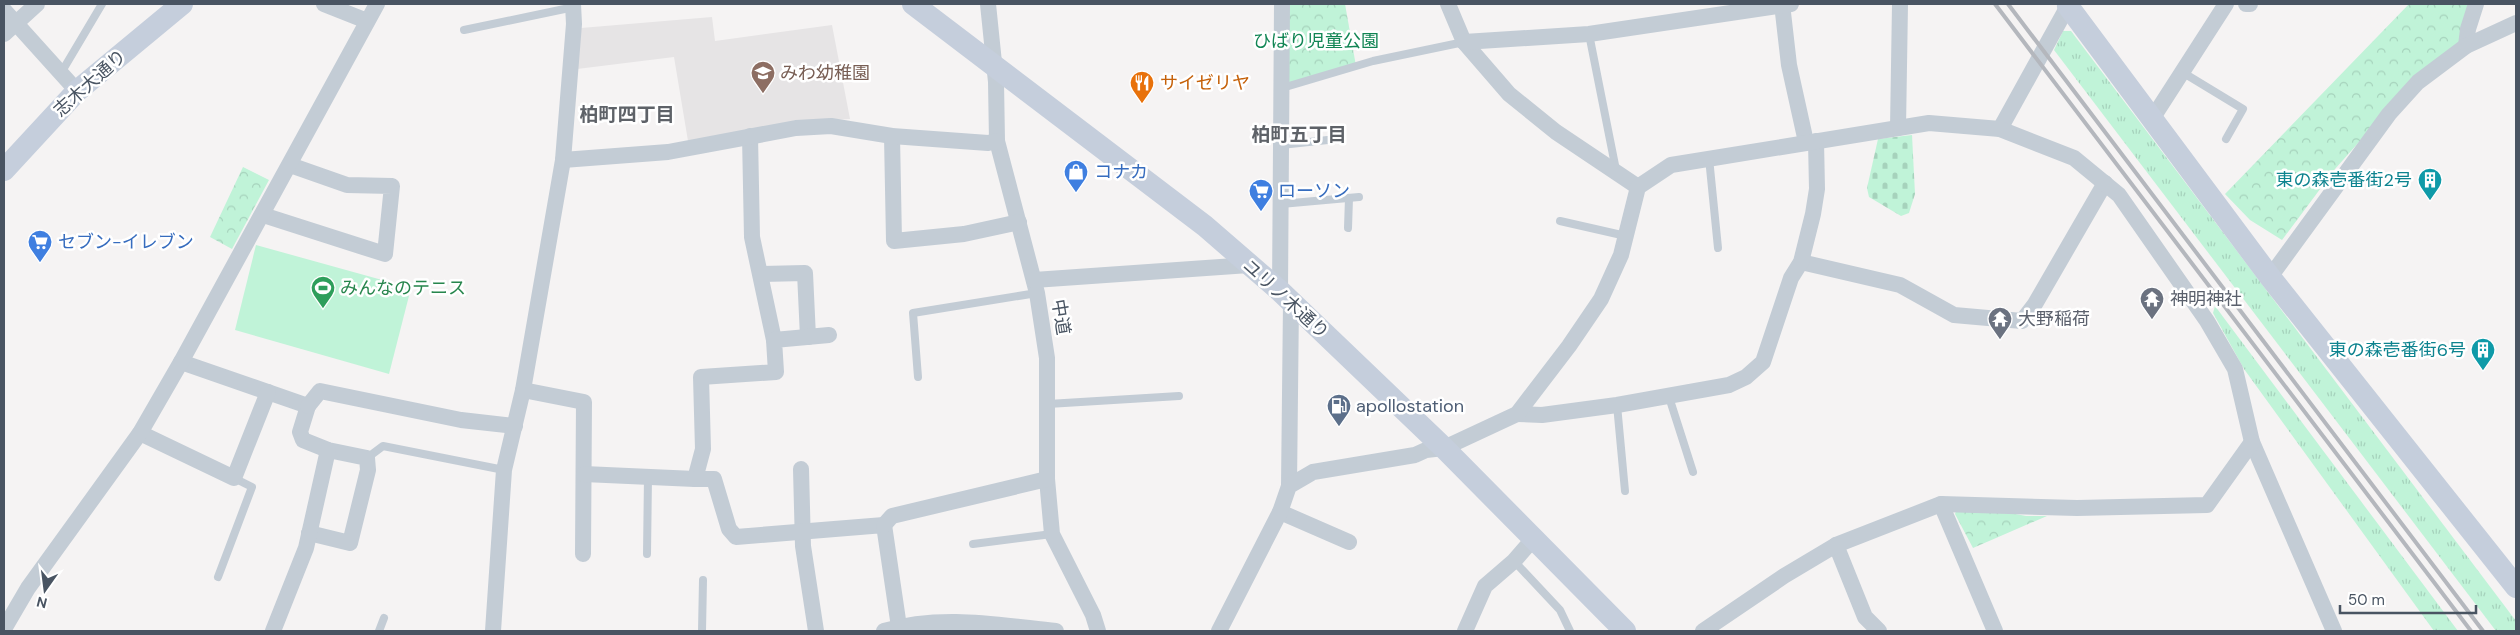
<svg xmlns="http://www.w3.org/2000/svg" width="2520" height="635" font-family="'DM Sans','Noto Sans JP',sans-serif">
	<defs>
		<pattern id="grass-tufts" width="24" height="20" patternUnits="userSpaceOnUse" patternTransform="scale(1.25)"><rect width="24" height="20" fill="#c0f3d8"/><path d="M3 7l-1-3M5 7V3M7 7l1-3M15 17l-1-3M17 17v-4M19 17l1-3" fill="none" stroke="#a6d2bc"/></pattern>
		<pattern id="cemetery-stones" width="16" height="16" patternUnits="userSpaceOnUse" patternTransform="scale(1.25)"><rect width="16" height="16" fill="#c0f3d8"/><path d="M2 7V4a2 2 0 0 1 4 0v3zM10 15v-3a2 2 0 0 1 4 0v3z" fill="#a6d2bc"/></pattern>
		<pattern id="park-crowns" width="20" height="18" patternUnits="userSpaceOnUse" patternTransform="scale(1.25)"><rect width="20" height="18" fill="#c0f3d8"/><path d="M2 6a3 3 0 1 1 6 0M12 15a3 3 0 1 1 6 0" fill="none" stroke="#a6d2bc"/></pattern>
	</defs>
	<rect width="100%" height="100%" fill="#f5f3f3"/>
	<polygon fill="#e6e4e5" points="712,17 715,41 832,25 850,119 801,121 688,141 674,57 577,69 581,28"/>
	<g fill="url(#grass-tufts)">
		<polygon points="2063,31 2071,31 2516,621 2516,631 2496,631 2054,50"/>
		<polygon points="2215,306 2458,631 2434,631 2244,369 2213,313"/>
	</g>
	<polygon fill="url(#cemetery-stones)" points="1912,135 1915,194 1909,213 1901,216 1869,197 1867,188 1878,139"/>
	<g fill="url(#park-crowns)">
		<polygon points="1282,4 1345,4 1356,66 1280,88"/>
		<polygon points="2409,4 2470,4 2460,42 2415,79 2335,169 2282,240 2250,220 2225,194"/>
		<polygon points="243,167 269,180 232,249 210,237"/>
		<polygon points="1957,508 1985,508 2026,516 2047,516 1973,548 1955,514"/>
	</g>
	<polygon fill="#c0f3d8" points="256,245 411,288 389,374 235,330"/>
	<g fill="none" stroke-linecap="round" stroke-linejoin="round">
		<g stroke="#c3ccd5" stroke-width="8">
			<polyline points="464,30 574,7"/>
			<polyline points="1589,34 1616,170"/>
			<polyline points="2182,72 2243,109 2226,139"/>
			<polyline points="61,73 102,4"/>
			<polyline points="1282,88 1373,61 1464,42"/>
			<polyline points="1281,145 1337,139"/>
			<polyline points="1709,158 1718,248"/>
			<polyline points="1281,204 1359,197"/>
			<polyline points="1560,221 1626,236"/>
			<polyline points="1348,228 1349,198"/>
			<polyline points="918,377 913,313 1037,293"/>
			<polyline points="1669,397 1693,472"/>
			<polyline points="1048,404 1179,396"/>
			<polyline points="1617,405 1625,491"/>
			<polyline points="367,458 383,446 504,470"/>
			<polyline points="973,544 1052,534"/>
			<polyline points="647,554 648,477"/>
			<polyline points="1514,561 1560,610 1570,631"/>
			<polyline points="218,577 252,487 234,478"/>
			<polyline points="379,631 384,618"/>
			<polyline points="702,631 703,580"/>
		</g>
		<g stroke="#c3ccd5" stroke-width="16">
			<polyline points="324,4 367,21"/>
			<polyline points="988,4 996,82 997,141 1037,293 1047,358 1047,479 1052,534 1093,615 1098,631"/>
			<polyline points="1448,4 1464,42 1509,94 1556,132 1638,187"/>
			<polyline points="1782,4 1789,65 1806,142"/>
			<polyline points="2246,4 2250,4"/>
			<polyline points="4,10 77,91"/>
			<polyline points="4,34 37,4"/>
			<polyline points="1464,42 1589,34 1791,4"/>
			<polyline points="2466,46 2468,29 2476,4"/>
			<polyline points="2152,119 2226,4"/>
			<polyline points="1898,128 1900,4"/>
			<polyline points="2000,129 2068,6"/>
			<polyline points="750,136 752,237 774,340"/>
			<polyline points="892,136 894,241 964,234 1019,222"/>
			<polyline points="563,160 668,152 796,128 831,126 892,136 988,143 997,141"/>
			<polyline points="263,215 385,254 392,186 347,185 290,165"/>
			<polyline points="1801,262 1900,285 1954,315 2022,321 2035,304 2105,183"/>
			<polyline points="761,274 805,273 808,337"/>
			<polyline points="2270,277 2389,114 2418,82 2466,46 2516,23"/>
			<polyline points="1034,280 1249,265"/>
			<polyline points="1280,291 1282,4"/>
			<polyline points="181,362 308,406 300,432 303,440 328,450 367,458 368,470 350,543 309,533"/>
			<polyline points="523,390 584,402 583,554"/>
			<polyline points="308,406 320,391 461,420 515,426"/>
			<polyline points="1517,414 1542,415 1617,405 1729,385 1746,377 1763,362 1791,278 1801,262 1813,214 1817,189 1816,141"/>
			<polyline points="140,433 234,478 268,392"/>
			<polyline points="801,469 803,546 816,631"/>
			<polyline points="584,474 695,479 703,449 701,377 776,372 774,340 829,335"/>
			<polyline points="695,479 714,479 729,529 736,537 884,525 899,627"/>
			<polyline points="1289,486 1291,302"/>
			<polyline points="1941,504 1995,631"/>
			<polyline points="1280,512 1349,542"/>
			<polyline points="884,525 892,516 1047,479"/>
			<polyline points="1836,545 1865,617 1879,631"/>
			<polyline points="4,629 28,588 140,433 181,362 377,4"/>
			<polyline points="273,631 306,548 328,450"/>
			<polyline points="493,631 504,470 523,390 563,160 574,24 573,4"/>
			<path d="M884,631C941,614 998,625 1056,631"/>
			<polyline points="1219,631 1280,512 1289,486 1313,472 1415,455 1426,450 1444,448 1517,414 1569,346 1601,299 1621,255 1638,187 1671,165 1929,123 2000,129 2074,158 2119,195 2207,321 2235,369 2252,442 2334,631"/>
			<polyline points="1465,631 1485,586 1514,561 1534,538"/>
			<polyline points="1703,631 1784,576 1836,545 1941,504 2077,508 2207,505 2252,442"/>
		</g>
		<g stroke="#c5cedc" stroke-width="22">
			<polyline points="913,4 1205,226 1280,291 1444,448 1625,631"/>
			<polyline points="2069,4 2068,6 2270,277 2516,587"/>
			<polyline points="4,170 77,91 182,4"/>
		</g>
		<g stroke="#b4b7bd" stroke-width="4">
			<polyline points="1995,4 2471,631"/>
			<polyline points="2008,4 2483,631"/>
		</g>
	</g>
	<defs>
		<symbol id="school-pin" viewBox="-11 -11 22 30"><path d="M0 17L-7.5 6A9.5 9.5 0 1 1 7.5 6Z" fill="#8d6e63" stroke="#fff"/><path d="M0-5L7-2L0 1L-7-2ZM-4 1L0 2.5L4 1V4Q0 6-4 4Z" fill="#fff"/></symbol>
		<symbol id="restaurant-pin" viewBox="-11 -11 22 30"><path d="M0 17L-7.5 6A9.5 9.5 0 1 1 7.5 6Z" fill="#e8710a" stroke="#fff"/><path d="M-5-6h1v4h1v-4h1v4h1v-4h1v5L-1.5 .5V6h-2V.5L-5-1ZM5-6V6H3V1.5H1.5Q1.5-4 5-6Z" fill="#fff"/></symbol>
		<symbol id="shop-pin" viewBox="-11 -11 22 30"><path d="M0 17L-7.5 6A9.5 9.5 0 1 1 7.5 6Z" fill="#3f7fe0" stroke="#fff"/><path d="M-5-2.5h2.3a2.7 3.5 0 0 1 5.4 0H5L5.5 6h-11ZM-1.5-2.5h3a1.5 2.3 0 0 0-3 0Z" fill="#fff"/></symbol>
		<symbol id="building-pin" viewBox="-11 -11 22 30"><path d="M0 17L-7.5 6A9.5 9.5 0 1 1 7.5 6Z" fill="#0f9aa8" stroke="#fff"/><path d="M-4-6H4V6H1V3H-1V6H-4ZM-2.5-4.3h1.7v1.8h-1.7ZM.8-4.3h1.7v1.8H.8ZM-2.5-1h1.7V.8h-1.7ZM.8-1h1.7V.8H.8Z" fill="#fff"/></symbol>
		<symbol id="supermarket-pin" viewBox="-11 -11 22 30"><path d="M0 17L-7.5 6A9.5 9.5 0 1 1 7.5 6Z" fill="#3f7fe0" stroke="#fff"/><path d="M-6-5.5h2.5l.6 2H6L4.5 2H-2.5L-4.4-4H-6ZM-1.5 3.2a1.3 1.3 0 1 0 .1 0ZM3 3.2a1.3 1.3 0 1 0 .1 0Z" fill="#fff"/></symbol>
		<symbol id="stadium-pin" viewBox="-11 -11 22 30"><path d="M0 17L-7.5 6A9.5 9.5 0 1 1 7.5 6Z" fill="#2e9e5b" stroke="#fff"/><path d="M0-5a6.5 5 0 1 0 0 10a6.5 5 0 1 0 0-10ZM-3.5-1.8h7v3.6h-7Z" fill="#fff"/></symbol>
		<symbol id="temple-pin" viewBox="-11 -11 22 30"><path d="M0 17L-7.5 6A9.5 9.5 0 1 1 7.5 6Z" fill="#6b7280" stroke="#fff"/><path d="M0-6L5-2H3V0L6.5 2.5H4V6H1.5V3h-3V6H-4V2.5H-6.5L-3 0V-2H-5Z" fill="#fff"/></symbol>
		<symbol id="fuel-pin" viewBox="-11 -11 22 30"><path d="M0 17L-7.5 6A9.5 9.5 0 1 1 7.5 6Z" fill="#5c6f8a" stroke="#fff"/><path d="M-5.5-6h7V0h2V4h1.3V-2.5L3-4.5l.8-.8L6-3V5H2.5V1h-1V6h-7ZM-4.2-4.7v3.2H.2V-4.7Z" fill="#fff"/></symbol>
	</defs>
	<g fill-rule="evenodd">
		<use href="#school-pin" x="749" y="59" width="28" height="38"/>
		<use href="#restaurant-pin" x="1128" y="69" width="28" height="38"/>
		<use href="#shop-pin" x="1062" y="158" width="28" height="38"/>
		<use href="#building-pin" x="2416" y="166" width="28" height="38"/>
		<use href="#supermarket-pin" x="1247" y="177" width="28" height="38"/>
		<use href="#supermarket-pin" x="26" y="228" width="28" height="38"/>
		<use href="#stadium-pin" x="309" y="274" width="28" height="38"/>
		<use href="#temple-pin" x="2138" y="285" width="28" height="38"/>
		<use href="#temple-pin" x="1986" y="305" width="28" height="38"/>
		<use href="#building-pin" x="2469" y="336" width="28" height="38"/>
		<use href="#fuel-pin" x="1325" y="392" width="28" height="38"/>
	</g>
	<g text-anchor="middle" stroke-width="5" stroke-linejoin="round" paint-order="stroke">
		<g font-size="18" fill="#118554" stroke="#fff">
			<text x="1316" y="47">ひばり児童公園</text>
		</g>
		<g font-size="18" fill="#785e54" stroke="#fff" text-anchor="start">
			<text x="780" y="79">みわ幼稚園</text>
		</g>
		<g font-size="18" fill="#495462" stroke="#fff">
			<text transform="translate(90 83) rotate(-42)" y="6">志木大通り</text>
			<text transform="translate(1286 299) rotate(42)" y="6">ユリノ木通り</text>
			<text transform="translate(1061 317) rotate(81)" y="6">中道</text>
		</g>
		<g font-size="18" fill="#c56008" stroke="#fff" text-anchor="start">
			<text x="1160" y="89">サイゼリヤ</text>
		</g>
		<g font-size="18" fill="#366cbe" stroke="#fff" text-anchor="start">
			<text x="1094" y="178">コナカ</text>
			<text x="1278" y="197">ローソン</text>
			<text x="58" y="248">セブン-イレブン</text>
		</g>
		<g font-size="18" fill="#0d838f" stroke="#fff" text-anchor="end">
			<text x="2412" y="186">東の森壱番街2号</text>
			<text x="2466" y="356">東の森壱番街6号</text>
		</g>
		<g font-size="18" fill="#27864d" stroke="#fff" text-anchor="start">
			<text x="340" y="294">みんなのテニス</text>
		</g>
		<g font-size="18" fill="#5b616d" stroke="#fff" text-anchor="start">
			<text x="2170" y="305">神明神社</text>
			<text x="2018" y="325">大野稲荷</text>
		</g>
		<g font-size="18" fill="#4e5e75" stroke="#fff" text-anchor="start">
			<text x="1356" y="412">apollostation</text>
		</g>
		<g font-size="19" font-weight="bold" fill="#5e6268" stroke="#fff">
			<text x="627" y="121">柏町四丁目</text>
			<text x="1299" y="141">柏町五丁目</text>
		</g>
	</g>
	<rect width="2520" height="635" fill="none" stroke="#495462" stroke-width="10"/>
	<g transform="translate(45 590) rotate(194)" stroke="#ffffff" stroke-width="4" paint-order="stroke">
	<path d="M0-4L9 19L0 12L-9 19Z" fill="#495462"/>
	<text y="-8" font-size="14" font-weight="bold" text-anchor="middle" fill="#495462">N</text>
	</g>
	<path d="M2340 605v8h136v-8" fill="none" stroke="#495462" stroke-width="2.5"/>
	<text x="2348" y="605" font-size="15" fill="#495462" stroke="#ffffff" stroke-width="4" paint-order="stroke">50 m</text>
</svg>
